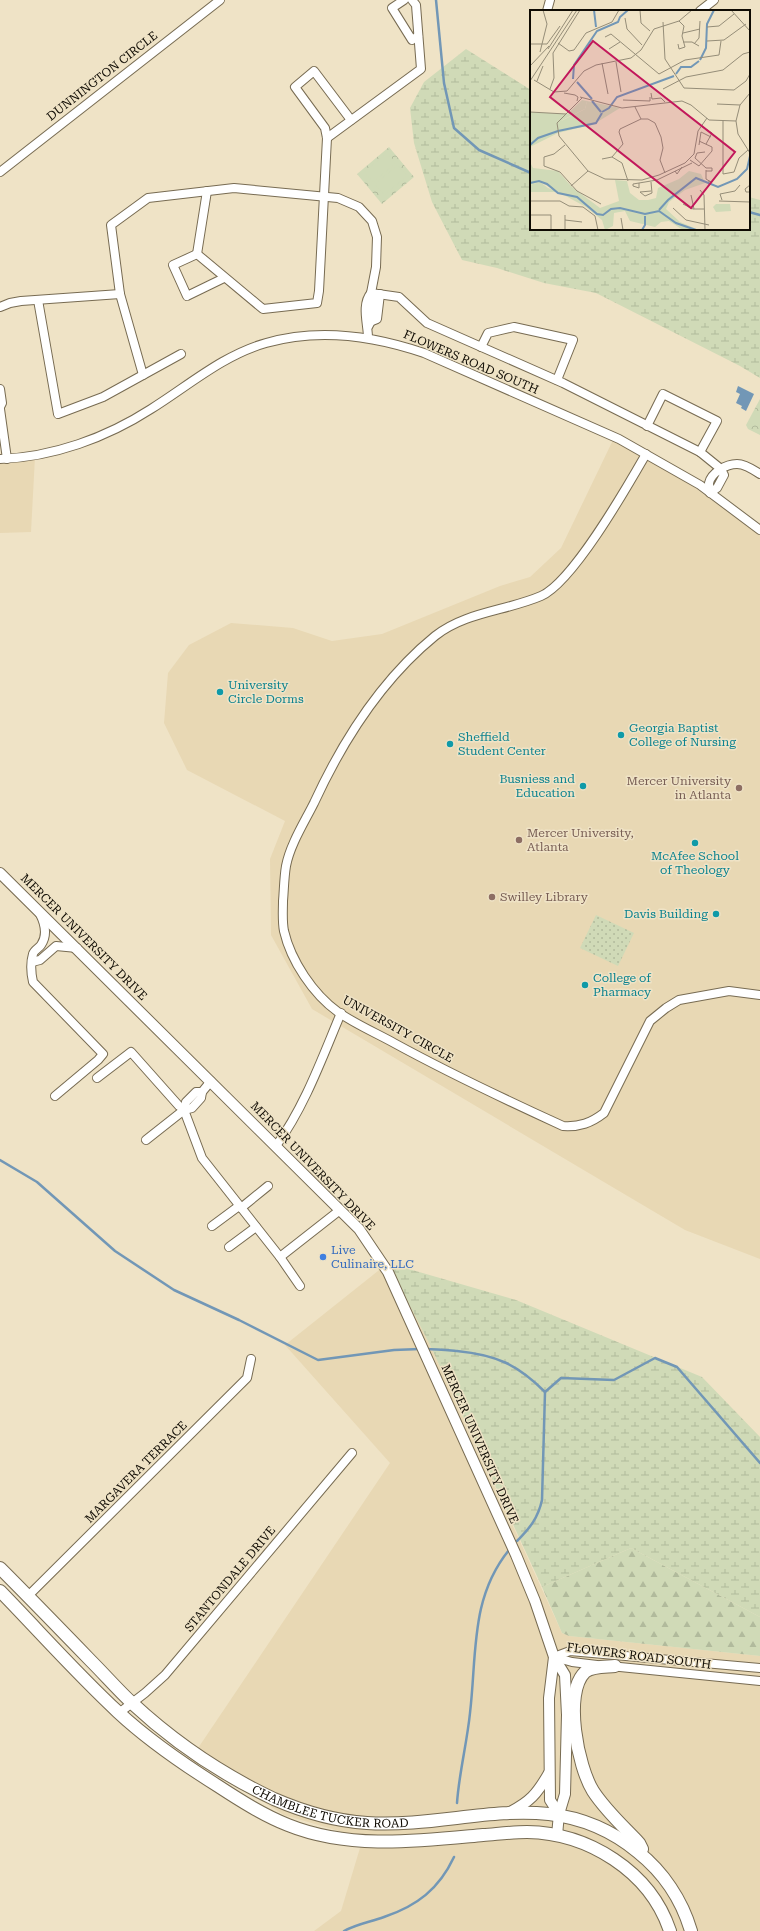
<svg xmlns="http://www.w3.org/2000/svg" width="760" height="1931" font-family="'Roboto Serif',serif">
	<defs>
		<pattern id="grass-dots" width="8" height="8" patternUnits="userSpaceOnUse"><rect width="8" height="8" fill="#d0dab7"/><path d="M2 2h.1M6 6h.1" fill="none" stroke="#b1ba9c" stroke-width="1.8" stroke-linecap="round"/></pattern>
		<pattern id="forest-firs" width="22" height="20" patternUnits="userSpaceOnUse"><rect width="22" height="20" fill="#d0dab7"/><path d="M5 1l3.5 6h-7zM16 11l3.5 6h-7z" fill="#b1ba9c"/></pattern>
		<pattern id="wetland-marsh" width="20" height="14" patternUnits="userSpaceOnUse"><rect width="20" height="14" fill="#d0dab7"/><path d="M1 5h8M5 5V1M11 12h8M15 12V8" fill="none" stroke="#b1ba9c"/></pattern>
		<pattern id="park-crowns" width="20" height="18" patternUnits="userSpaceOnUse"><rect width="20" height="18" fill="#d0dab7"/><path d="M2 6a3 3 0 1 1 6 0M12 15a3 3 0 1 1 6 0" fill="none" stroke="#b1ba9c"/></pattern>
	</defs>
	<rect width="100%" height="100%" fill="#efe3c6"/>
	<g fill="#e8d8b4">
		<polygon points="613,440 666,467 760,535 760,1259 685,1230 312,1009 271,935 270,859 285,821 187,770 164,723 168,673 189,645 231,623 293,628 332,641 382,634 500,586 530,577 561,548"/>
		<polygon points="35,457 31,532 0,533 0,460"/>
		<polygon points="388,1263 430,1345 562,1633 569,1636 760,1656 760,1931 314,1931 341,1911 363,1838 284,1815 225,1777 190,1760 390,1463 285,1345"/>
	</g>
	<polygon fill="url(#grass-dots)" points="596,915 634,933 618,966 580,948"/>
	<polygon fill="url(#forest-firs)" points="631,1548 760,1617 760,1656 569,1636 562,1633 542,1587"/>
	<g fill="url(#wetland-marsh)">
		<polygon points="466,49 531,90 531,229 749,229 749,197 760,200 760,378 740,366 596,293 544,283 497,268 462,260 432,202 414,143 410,108 424,82"/>
		<polygon points="388,1263 516,1300 702,1377 760,1437 760,1617 631,1548 542,1587 430,1345"/>
	</g>
	<g fill="url(#park-crowns)">
		<polygon points="389,147 414,177 382,204 357,174"/>
		<polygon points="760,399 760,435 748,429 746,425"/>
	</g>
	<g fill="#d0dab7">
		<polygon points="387,153 396,163 373,182 364,172"/>
		<polygon points="398,165 407,176 384,195 375,184"/>
	</g>
	<polygon fill="#7297b6" points="738,386 754,394 746,411 741,408 742,406 736,403 740,394 736,392"/>
	<g fill="none" stroke-linecap="round" stroke-linejoin="round">
		<g stroke="#7297b6" stroke-width="2.5">
			<polyline points="436,0 444,83 454,128 479,150 531,173"/>
			<polyline points="749,212 760,215"/>
			<polyline points="0,1160 37,1182 115,1251 174,1290 239,1320 318,1360 394,1350 420,1349"/>
			<path d="M425,1349C436,1349 446,1350 457,1351C496,1355 517,1364 545,1392"/>
			<path d="M517,1541C530,1528 538,1518 542,1500L545,1392L561,1378L614,1380L655,1358L677,1367L760,1463"/>
			<path d="M457,1803C459,1773 467,1743 470,1713C477,1654 470,1598 509,1550"/>
			<path d="M344,1931C357,1924 370,1922 384,1917C417,1906 439,1889 454,1857"/>
		</g>
		<defs>
			<g id="minor">
				<polyline points="404,0 392,8 412,40 418,36"/>
				<polyline points="547,11 550,0"/>
				<polyline points="700,11 714,0"/>
				<polyline points="327,138 421,69 416,5 412,0"/>
				<polyline points="0,172 220,0"/>
				<polyline points="197,254 263,309 317,303 319,291 327,138 325,128 295,87 314,71 351,120"/>
				<polyline points="197,254 173,265 187,296 224,278"/>
				<polyline points="197,254 207,191"/>
				<polyline points="38,300 58,414 103,397 181,354"/>
				<polyline points="0,307 10,303 21,301 120,294"/>
				<polyline points="372,321 377,319 380,294"/>
				<path d="M368,338C368,324 361,305 371,293C375,302 373,319 368,327"/>
				<polyline points="481,347 488,333 514,327 573,340 557,380"/>
				<path d="M143,375L120,294L111,225L148,198L234,188L338,198L359,207L372,221L377,237L376,267L371,293L399,297L427,323L563,383L700,452L721,469L724,475L717,488L710,493C710,490 709,486 709,483C711,473 726,464 737,464C745,464 754,470 760,474"/>
				<polyline points="0,389 2,403 0,407"/>
				<polyline points="0,409 7,459"/>
				<polyline points="647,426 663,394 717,421 700,452"/>
				<path d="M646,454C627,487 573,582 541,596C506,611 465,612 435,636C381,680 343,740 314,803C304,823 290,845 286,866C284,878 284,890 283,901C283,910 282,921 284,931C291,961 313,994 338,1012C355,1024 376,1033 394,1043C449,1073 506,1100 563,1126C580,1127 591,1123 604,1113L650,1021L666,1008L679,1000L729,991L760,995"/>
				<path d="M0,459C53,457 106,438 151,409C188,386 223,355 266,343C318,328 374,336 424,353L619,439L700,485L760,530"/>
				<path d="M40,914C45,924 48,935 41,945C39,948 34,950 33,954C30,964 31,973 33,982L103,1054L98,1060L55,1096"/>
				<polyline points="32,962 40,960 56,946 77,948"/>
				<polyline points="97,1078 131,1052 179,1106 184,1110"/>
				<polyline points="202,1092 196,1092 186,1102 184,1110 202,1158 280,1257 300,1286"/>
				<polyline points="146,1140 184,1110 192,1108 201,1098 202,1092 211,1081"/>
				<path d="M276,1146C305,1106 322,1058 341,1013"/>
				<polyline points="241,1208 268,1186"/>
				<polyline points="212,1226 239,1206"/>
				<polyline points="229,1247 256,1227"/>
				<polyline points="280,1257 340,1210"/>
				<polyline points="28,1596 247,1378 251,1359"/>
				<polyline points="554,1657 570,1651 760,1668"/>
				<polyline points="554,1657 572,1662 597,1665"/>
				<polyline points="610,1666 760,1681"/>
				<polyline points="119,1713 145,1693 165,1675 352,1453"/>
			</g>
			<g id="tertiary">
				<polyline points="0,873 359,1229 388,1272 516,1555 535,1601 554,1657 565,1675 567,1715 565,1794 559,1814 557,1835"/>
				<polyline points="554,1657 549,1698 550,1800 559,1814"/>
				<path d="M508,1813C530,1802 537,1794 549,1773"/>
			</g>
			<g id="secondary">
				<path id="s1" d="M0,1568C31,1599 61,1630 91,1661C105,1675 118,1690 132,1703C174,1742 223,1775 274,1799C304,1812 335,1821 367,1823C464,1829 552,1781 638,1852C663,1872 682,1900 691,1931"/>
				<path d="M0,1591C39,1631 77,1674 118,1712C148,1740 183,1764 218,1786C241,1801 263,1815 288,1825C350,1850 419,1841 483,1835C497,1834 513,1832 527,1832C588,1833 650,1871 670,1931"/>
				<path d="M615,1666C606,1667 592,1666 585,1672C563,1693 578,1767 593,1791C606,1811 623,1826 639,1843L642,1849"/>
			</g>
		</defs>
		<use href="#minor" stroke="#776b52" stroke-width="10"/>
		<use href="#tertiary" stroke="#776b52" stroke-width="12"/>
		<use href="#secondary" stroke="#776b52" stroke-width="14"/>
		<use href="#minor" stroke="#fff" stroke-width="8"/>
		<use href="#tertiary" stroke="#fff" stroke-width="10"/>
		<use href="#secondary" stroke="#fff" stroke-width="12"/>
	</g>
	<g fill="#0f9aa8" stroke="#efe3c6" stroke-width="1.5">
		<circle cx="220" cy="692" r="4"/>
		<circle cx="621" cy="735" r="4"/>
		<circle cx="450" cy="744" r="4"/>
		<circle cx="583" cy="786" r="4"/>
		<circle cx="695" cy="843" r="4"/>
		<circle cx="716" cy="914" r="4"/>
		<circle cx="585" cy="985" r="4"/>
	</g>
	<g fill="#8d6e63" stroke="#efe3c6" stroke-width="1.5">
		<circle cx="739" cy="788" r="4"/>
		<circle cx="519" cy="840" r="4"/>
		<circle cx="492" cy="897" r="4"/>
	</g>
	<circle fill="#3f7fe0" stroke="#efe3c6" stroke-width="1.5" cx="323" cy="1257" r="4"/>
	<g text-anchor="middle" stroke-width="3" stroke-linejoin="round" paint-order="stroke">
		<g font-size="12" fill="#0f0b03" stroke="#efe3c6">
			<text transform="translate(102 76) rotate(-38)" y="4">DUNNINGTON CIRCLE</text>
			<text transform="translate(471 362) rotate(23)" y="4">FLOWERS ROAD SOUTH</text>
			<text transform="translate(84 937) rotate(45)" y="4">MERCER UNIVERSITY DRIVE</text>
			<text transform="translate(398 1029) rotate(29)" y="4">UNIVERSITY CIRCLE</text>
			<text transform="translate(313 1166) rotate(46)" y="4">MERCER UNIVERSITY DRIVE</text>
			<text transform="translate(480 1444) rotate(66)" y="4">MERCER UNIVERSITY DRIVE</text>
			<text transform="translate(136 1472) rotate(-45)" y="4">MARGAVERA TERRACE</text>
			<text transform="translate(230 1579) rotate(-50)" y="4">STANTONDALE DRIVE</text>
			<text transform="translate(639 1656) rotate(7)" y="4">FLOWERS ROAD SOUTH</text>
			<text dy="4" stroke="none"><textPath href="#s1" startOffset="418">CHAMBLEE TUCKER ROAD</textPath></text>
		</g>
		<g font-size="12" fill="#0d838f" stroke="#efe3c6" text-anchor="start">
			<text x="228" y="689">University<tspan x="228" dy="14">Circle Dorms</tspan></text>
			<text x="629" y="732">Georgia Baptist<tspan x="629" dy="14">College of Nursing</tspan></text>
			<text x="458" y="741">Sheffield<tspan x="458" dy="14">Student Center</tspan></text>
			<text x="575" y="783" text-anchor="end">Busniess and<tspan x="575" dy="14">Education</tspan></text>
			<text x="695" y="860" text-anchor="middle">McAfee School<tspan x="695" dy="14">of Theology</tspan></text>
			<text x="708" y="918" text-anchor="end">Davis Building</text>
			<text x="593" y="982">College of<tspan x="593" dy="14">Pharmacy</tspan></text>
		</g>
		<g font-size="12" fill="#785e54" stroke="#efe3c6" text-anchor="start">
			<text x="731" y="785" text-anchor="end">Mercer University<tspan x="731" dy="14">in Atlanta</tspan></text>
			<text x="527" y="837">Mercer University,<tspan x="527" dy="14">Atlanta</tspan></text>
			<text x="500" y="901">Swilley Library</text>
		</g>
		<g font-size="12" fill="#366cbe" stroke="#efe3c6" text-anchor="start">
			<text x="331" y="1254">Live<tspan x="331" dy="14">Culinaire, LLC</tspan></text>
		</g>
	</g>
	<g transform="translate(530 10)">
		<rect width="220" height="220" fill="#efe3c6"/>
		<path d="M52,90L57,91L55,99L30,111ZM10,172L18,178L29,182H0V175Z" fill="#d0dab7"/>
		<path d="M57,91L90,98L64,114L28,123L0,137V102L39,104L31,111L55,99ZM0,152L3,158L28,161L42,177L70,198L89,191L85,170L97,171L100,183L109,190H118L126,188L128,178L149,169L159,161L171,164L175,173L155,180L139,192L136,199L150,212L169,220H153L139,211L131,212L125,217L100,211L95,201L84,203L83,216L75,220L72,210L56,197L10,172L0,175Z" fill="#d0dab7"/>
		<path d="M186,194H200L201,201L186,202L183,197Z" fill="#d0dab7"/>
		<path fill="none" stroke="#7297b6" stroke-width="2" d="M64,0L66,17M170,50L176,38L177,14L184,0M146,64L151,57H161L169,51M43,69L44,55L67,21L88,12L90,7L98,0M47,72L62,89M62,91L71,102M72,102L79,98L87,87L144,66M0,135L8,128L28,121L66,113L72,103M0,173L9,171L17,174L28,183L47,187L67,204L73,205L81,199L90,198L115,204L129,201L146,213L166,220M129,200L138,190L166,168L188,177L207,169L217,159L220,146M112,220L115,215V206"/>
		<path fill="none" stroke="#958d78" stroke-width="1" d="M110,0L111,13L120,21M201,0L220,21M95,8L97,19L112,35M133,12L135,49L154,78L204,80L216,71L220,64M177,17L189,16L204,4M153,23L170,19M75,27L81,24L129,64L155,50L189,45L191,31M177,31L194,30L216,14M153,32H162L169,36M28,33L39,41L44,40L56,23L82,12L89,0M0,34H17L30,16M148,34L149,39L155,37L152,26L154,16L149,11M164,34L169,28L170,11M18,39L43,0M79,39L90,32M10,42L17,14L13,0M86,52L91,82M72,53L78,84M0,56L19,36M4,70L24,82L37,81L54,61L66,55L101,48L111,40L124,19L149,11L162,0M0,71L47,0M7,71L13,56M20,79L24,68L23,43L50,0M133,79L156,67L193,60L213,44L220,42M34,83L45,85L48,87L47,91M121,83L122,89L131,88L135,92M220,83L210,95L206,111L208,124L220,143M50,87L92,98L152,91L161,95L179,110L206,111M52,88L27,113L29,126L58,161L75,169L112,170L129,165L155,153L164,144L168,121L177,108M93,90L120,91V87M187,94L210,95M105,97L111,109M0,102L36,104M193,110V164L204,162L209,148L218,140M171,116L182,123L176,134M35,135L24,144L14,147V156L30,162L47,181L71,194M169,135L171,122L181,127M175,142L167,143L165,148L176,158H182V161H176M82,147L93,134L89,122L90,119L111,109H118L125,113L131,127L133,138L130,150L135,163M72,149L82,147L92,153L98,171M160,150L169,156L182,141V137L169,131M176,160V169L181,172H182L178,171M145,161L147,164L152,157M121,172L122,183L115,186L110,182L121,181M109,173V178L103,176V174L127,170L162,153M220,175L215,179L216,182H220M41,176L58,161M170,180L174,185L175,220M161,185L164,199M192,190L190,184L205,181L210,175M0,191H30L39,196L53,197L65,206L68,220M189,191L220,192M153,194L163,199H174M143,198L156,210L179,215M0,205H21V220M35,205V220M91,208L93,220M35,210L52,212"/>
		<path fill="#c2185b" fill-opacity="0.15" stroke="#c2185b" stroke-width="2" d="M63,31L205,142L161,198L20,87Z"/>
		<rect width="220" height="220" fill="none" stroke="#0f0b03" stroke-width="2"/>
	</g>
</svg>
